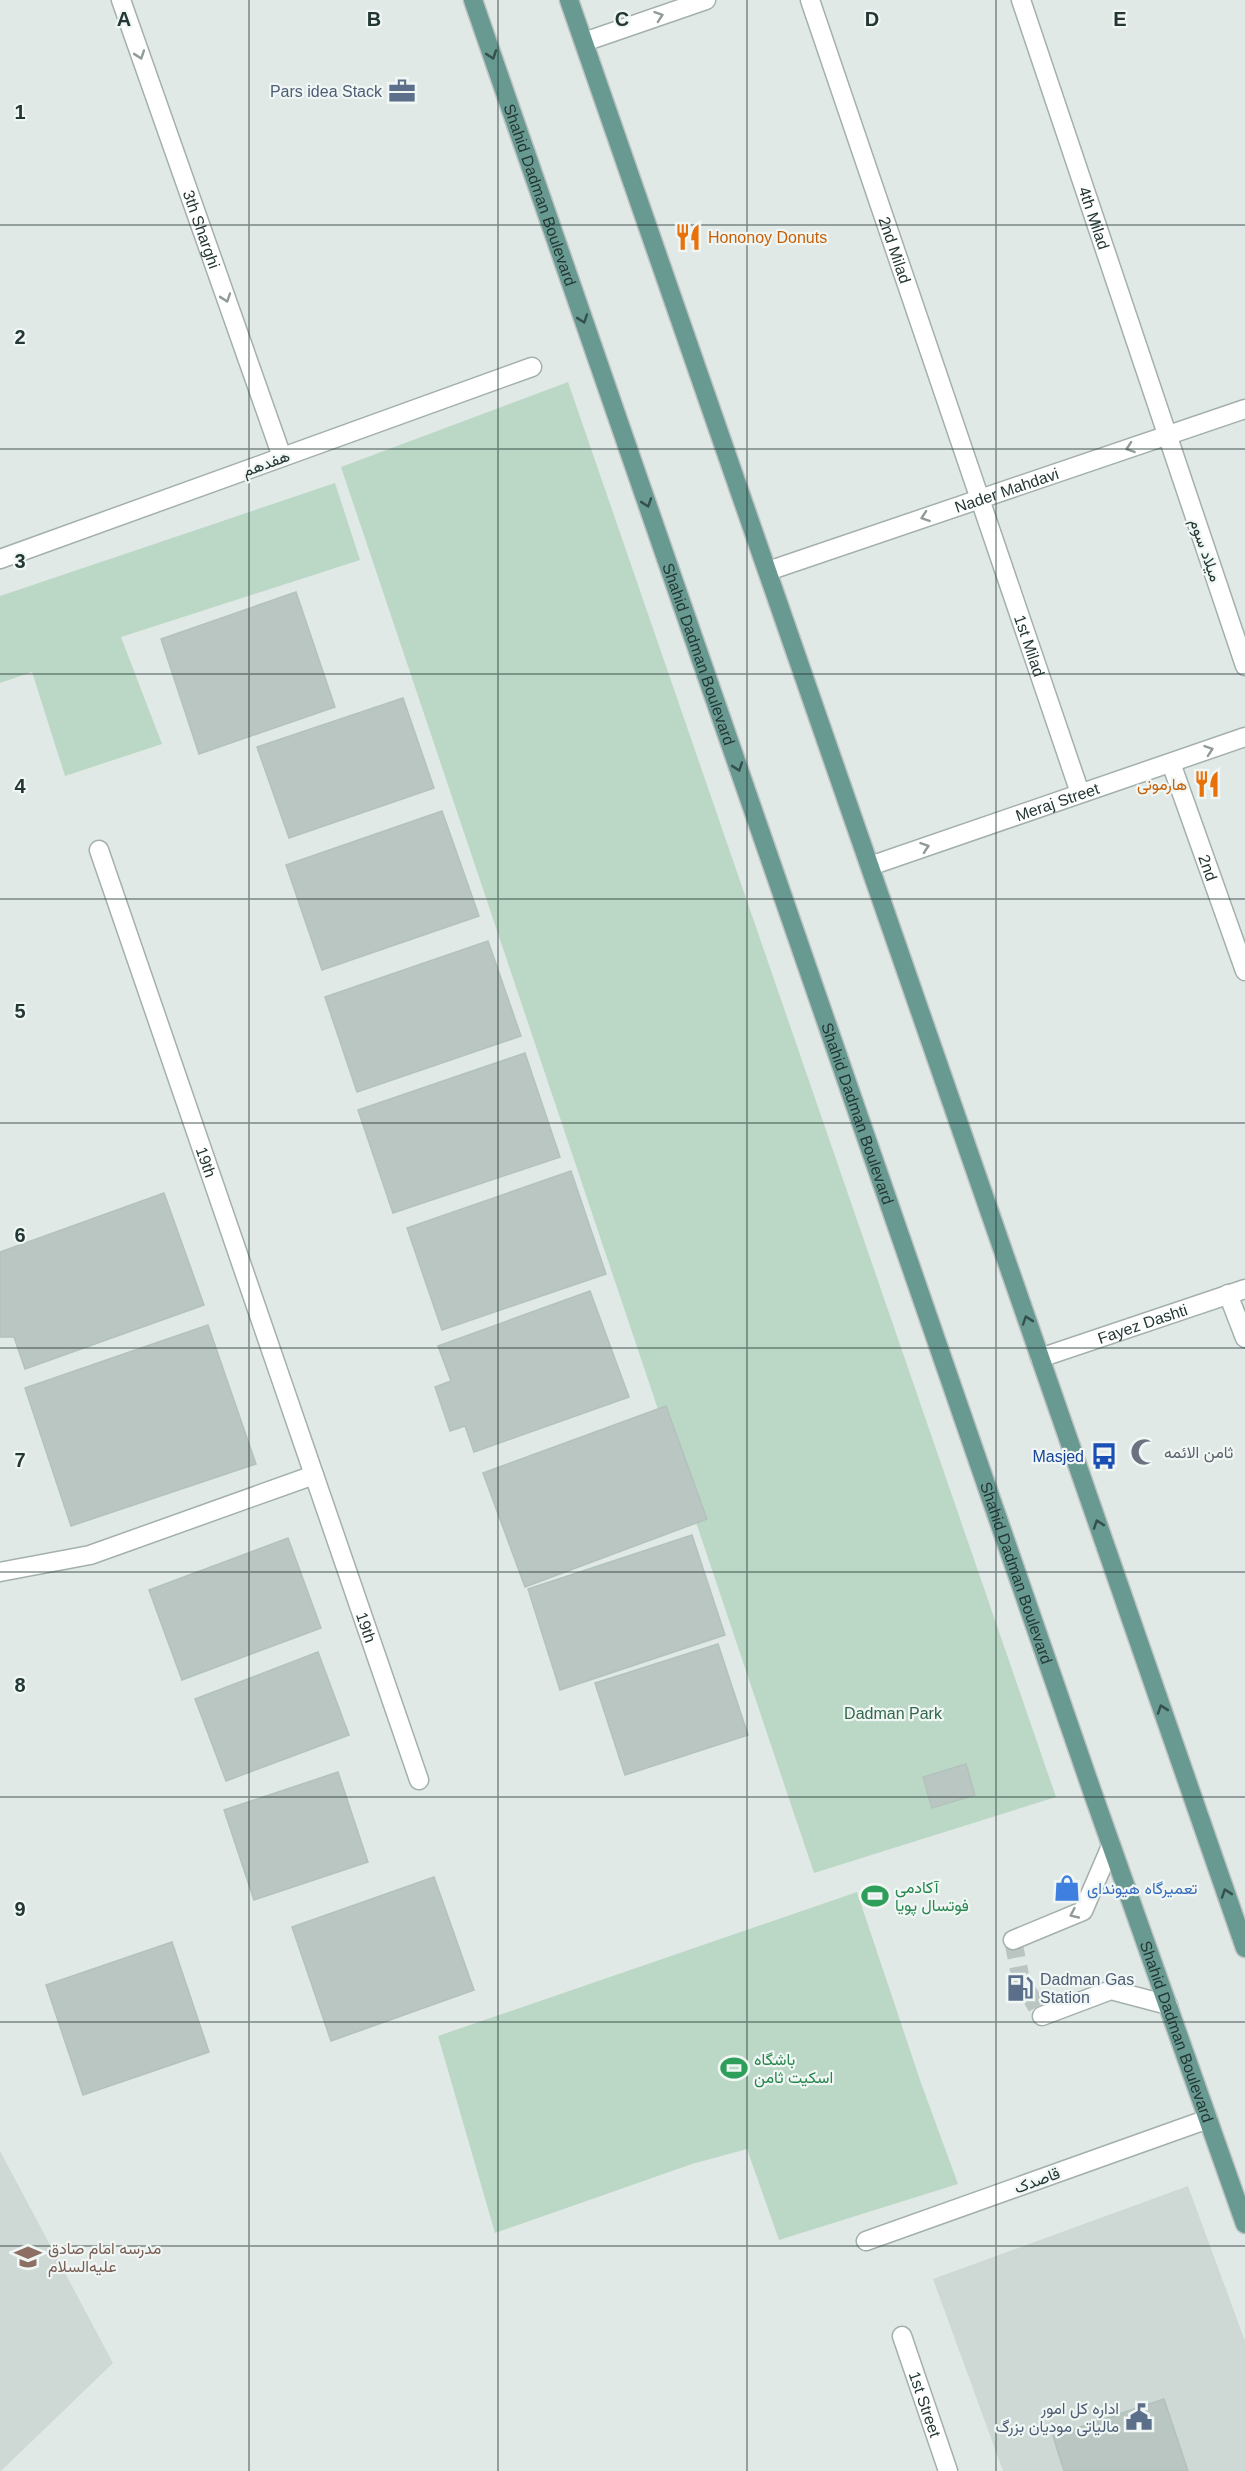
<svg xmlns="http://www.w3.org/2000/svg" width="1245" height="2471" font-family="Arial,Vazirmatn,sans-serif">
	<rect width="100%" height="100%" fill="#e0e9e6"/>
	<g fill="#ced9d5">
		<polygon points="0,2151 113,2363 1,2471 0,2471"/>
		<polygon points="1188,2186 1245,2341 1245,2471 1003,2471 933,2279"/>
	</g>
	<g fill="#bbd8c6">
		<polygon points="568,382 1056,1797 814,1873 341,467"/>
		<polygon points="335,483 360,560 121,637 162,744 65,776 32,672 0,683 0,596"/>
		<polygon points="857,1892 921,2083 958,2184 779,2240 747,2149 692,2164 495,2233 438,2036"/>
	</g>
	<g fill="#b9c6c2" stroke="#b3c2bd" stroke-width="1.5">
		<polygon points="296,592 335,707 199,754 161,639"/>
		<polygon points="403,698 434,788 289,838 257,747"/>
		<polygon points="442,811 479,916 322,970 286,865"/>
		<polygon points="488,941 521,1036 357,1092 325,997"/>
		<polygon points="525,1053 560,1157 393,1213 358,1110"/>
		<polygon points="571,1171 606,1274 442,1330 407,1228"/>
		<polygon points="164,1193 204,1305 25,1369 14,1337 0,1337 0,1252"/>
		<polygon points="590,1291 629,1397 474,1452 465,1426 450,1431 435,1387 451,1381 438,1346"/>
		<polygon points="208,1325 256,1464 71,1526 25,1388"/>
		<polygon points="666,1406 707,1519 525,1587 483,1473"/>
		<polygon points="692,1535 725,1635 560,1690 528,1589"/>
		<polygon points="288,1538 321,1628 182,1680 149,1590"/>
		<polygon points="718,1644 748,1735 625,1775 595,1683"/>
		<polygon points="318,1652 349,1735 226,1781 195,1699"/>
		<polygon points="966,1764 975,1795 932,1808 923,1777"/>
		<polygon points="338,1772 368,1862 254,1900 224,1810"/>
		<polygon points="434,1877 474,1990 331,2041 292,1927"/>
		<polygon points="172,1942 209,2052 83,2095 46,1985"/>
		<polygon points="1164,2399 1188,2471 1064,2471 1053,2436"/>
	</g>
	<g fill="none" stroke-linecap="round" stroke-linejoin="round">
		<polyline stroke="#bac5c2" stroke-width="18" stroke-dasharray="18 9" stroke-linecap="butt" points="1013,1940 1021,1980 1042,2016"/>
		<defs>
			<g id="minor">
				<path id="s1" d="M121,0L282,457"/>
				<path id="s2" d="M810,0L1080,793"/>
				<path id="s3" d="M1021,0L1245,666"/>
				<polyline points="584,42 706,0"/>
				<polyline points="0,559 532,367"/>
				<path id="s4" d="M768,571L1245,409"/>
				<path id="s5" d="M1171,763L1245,971"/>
				<path id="s6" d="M99,850L419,1780"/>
				<path id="s7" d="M870,866L1245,737"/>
				<polyline points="1228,1294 1245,1338"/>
				<path id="s8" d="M1040,1358L1245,1289"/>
				<polyline points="0,1572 90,1555 314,1475"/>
				<polyline points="1013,1940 1083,1911 1111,1846"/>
				<polyline points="1042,2016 1111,1990 1168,2005"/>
				<polyline points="866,2241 1208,2119"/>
				<path id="s9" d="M902,2336L948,2471"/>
			</g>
			<g id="major">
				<path id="s10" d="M473,0L1092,1791L1245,2224"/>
				<polyline points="569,0 1245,1948"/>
			</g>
		</defs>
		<use href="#minor" stroke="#a4b0ad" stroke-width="21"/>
		<use href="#major" stroke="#bdc3c2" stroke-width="21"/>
		<use href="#minor" stroke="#fff" stroke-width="18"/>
		<use href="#major" stroke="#699a92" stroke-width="18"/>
	</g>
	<defs><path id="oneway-chevron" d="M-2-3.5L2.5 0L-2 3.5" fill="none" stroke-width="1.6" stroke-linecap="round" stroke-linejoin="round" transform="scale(1.5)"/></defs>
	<g stroke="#919b9a">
		<use href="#oneway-chevron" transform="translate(659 16) rotate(-19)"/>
		<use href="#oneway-chevron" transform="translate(140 55) rotate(71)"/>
		<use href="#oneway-chevron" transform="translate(226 298) rotate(71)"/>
		<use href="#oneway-chevron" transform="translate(1130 448) rotate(161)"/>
		<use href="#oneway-chevron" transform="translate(925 517) rotate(161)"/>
		<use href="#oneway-chevron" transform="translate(1209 750) rotate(-19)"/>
		<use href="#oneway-chevron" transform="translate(925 847) rotate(-19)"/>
		<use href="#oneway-chevron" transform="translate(1074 1914) rotate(155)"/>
	</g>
	<g stroke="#34504c">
		<use href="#oneway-chevron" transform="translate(492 55) rotate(71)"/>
		<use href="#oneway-chevron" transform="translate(583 319) rotate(71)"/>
		<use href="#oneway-chevron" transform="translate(647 503) rotate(71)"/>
		<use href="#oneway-chevron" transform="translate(738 767) rotate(71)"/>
		<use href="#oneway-chevron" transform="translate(1027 1320) rotate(-109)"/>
		<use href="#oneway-chevron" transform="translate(1098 1524) rotate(-109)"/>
		<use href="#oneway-chevron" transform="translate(1162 1709) rotate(-109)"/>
		<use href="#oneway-chevron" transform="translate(1226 1893) rotate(-109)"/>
	</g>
	<path fill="none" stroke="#233734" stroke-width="1.5" stroke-opacity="0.55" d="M249,0V2471M498,0V2471M747,0V2471M996,0V2471M0,225H1245M0,449H1245M0,674H1245M0,899H1245M0,1123H1245M0,1348H1245M0,1572H1245M0,1797H1245M0,2022H1245M0,2246H1245"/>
	<defs>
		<symbol id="office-bare" viewBox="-9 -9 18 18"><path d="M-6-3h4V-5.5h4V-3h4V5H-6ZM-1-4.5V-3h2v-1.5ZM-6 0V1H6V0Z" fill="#5c6f8a" stroke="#f0f6f4" stroke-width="2.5" paint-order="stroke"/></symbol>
		<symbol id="restaurant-bare" viewBox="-9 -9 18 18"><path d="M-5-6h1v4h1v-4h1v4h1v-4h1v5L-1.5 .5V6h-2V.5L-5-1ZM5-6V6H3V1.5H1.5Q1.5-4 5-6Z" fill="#e8710a" stroke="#f0f6f4" stroke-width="2.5" paint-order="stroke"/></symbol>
		<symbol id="mosque-bare" viewBox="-9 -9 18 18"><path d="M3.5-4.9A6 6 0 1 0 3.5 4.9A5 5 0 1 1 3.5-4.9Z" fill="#6b7280" stroke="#f0f6f4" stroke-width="2.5" paint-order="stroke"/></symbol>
		<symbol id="bus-bare" viewBox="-9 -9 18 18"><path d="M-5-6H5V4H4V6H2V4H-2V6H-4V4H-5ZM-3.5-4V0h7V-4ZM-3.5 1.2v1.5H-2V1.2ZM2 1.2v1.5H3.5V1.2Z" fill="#1a4fb4" stroke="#f0f6f4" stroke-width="2.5" paint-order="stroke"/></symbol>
		<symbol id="shop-bare" viewBox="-9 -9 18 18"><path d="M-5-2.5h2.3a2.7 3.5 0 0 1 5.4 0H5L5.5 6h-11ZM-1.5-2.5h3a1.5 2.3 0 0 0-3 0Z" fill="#3f7fe0" stroke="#f0f6f4" stroke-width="2.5" paint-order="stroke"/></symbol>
		<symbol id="stadium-bare" viewBox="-9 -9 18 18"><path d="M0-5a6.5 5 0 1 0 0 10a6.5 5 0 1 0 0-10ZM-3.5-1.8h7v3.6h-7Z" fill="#2e9e5b" stroke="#f0f6f4" stroke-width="2.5" paint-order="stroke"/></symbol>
		<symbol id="fuel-bare" viewBox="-9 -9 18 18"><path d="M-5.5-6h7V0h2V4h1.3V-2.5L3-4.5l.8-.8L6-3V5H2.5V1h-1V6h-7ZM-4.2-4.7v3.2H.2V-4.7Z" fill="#5c6f8a" stroke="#f0f6f4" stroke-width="2.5" paint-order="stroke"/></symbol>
		<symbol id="school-bare" viewBox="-9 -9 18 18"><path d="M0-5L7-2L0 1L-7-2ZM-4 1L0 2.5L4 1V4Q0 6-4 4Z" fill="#8d6e63" stroke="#f0f6f4" stroke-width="2.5" paint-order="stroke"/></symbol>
		<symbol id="civic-bare" viewBox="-9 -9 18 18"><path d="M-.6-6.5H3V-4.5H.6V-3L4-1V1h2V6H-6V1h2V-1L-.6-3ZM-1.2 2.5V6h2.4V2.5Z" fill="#5c6f8a" stroke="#f0f6f4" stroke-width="2.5" paint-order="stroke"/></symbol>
	</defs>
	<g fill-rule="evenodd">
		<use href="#office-bare" x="383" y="72" width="38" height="38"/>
		<use href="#restaurant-bare" x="669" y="218" width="38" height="38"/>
		<use href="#restaurant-bare" x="1188" y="765" width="38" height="38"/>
		<use href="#mosque-bare" x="1125" y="1433" width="38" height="38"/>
		<use href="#bus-bare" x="1085" y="1437" width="38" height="38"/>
		<use href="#shop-bare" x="1048" y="1869" width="38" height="38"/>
		<use href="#stadium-bare" x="856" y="1877" width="38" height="38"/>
		<use href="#fuel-bare" x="1001" y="1969" width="38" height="38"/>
		<use href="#stadium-bare" x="715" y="2049" width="38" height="38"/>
		<use href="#school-bare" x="9" y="2238" width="38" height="38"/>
		<use href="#civic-bare" x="1120" y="2398" width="38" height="38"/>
	</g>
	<g text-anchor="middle" stroke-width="4.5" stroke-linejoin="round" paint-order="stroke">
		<g font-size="16" fill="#4e5e75" stroke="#f0f6f4" text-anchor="end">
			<text x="382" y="97">Pars idea Stack</text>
			<text x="1040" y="1985" text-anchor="start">Dadman Gas<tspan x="1040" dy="18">Station</tspan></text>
			<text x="1119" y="2414">اداره کل امور<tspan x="1119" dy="18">مالیاتی مودیان بزرگ</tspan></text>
		</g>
		<g font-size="16" fill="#233734" stroke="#f0f6f4">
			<text dy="6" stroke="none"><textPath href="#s10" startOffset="206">Shahid Dadman Boulevard</textPath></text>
			<text dy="6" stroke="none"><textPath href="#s3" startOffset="230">4th Milad</textPath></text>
			<text dy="6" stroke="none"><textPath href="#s1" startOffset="243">3th Sharghi</textPath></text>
			<text dy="6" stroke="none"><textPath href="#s2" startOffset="264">2nd Milad</textPath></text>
			<text transform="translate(266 463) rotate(-20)" y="6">هفدهم</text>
			<text dy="6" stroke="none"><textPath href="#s4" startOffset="252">Nader Mahdavi</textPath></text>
			<text transform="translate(1206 550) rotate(71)" y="6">میلاد سوم</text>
			<text dy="6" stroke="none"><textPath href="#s2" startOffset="682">1st Milad</textPath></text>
			<text dy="6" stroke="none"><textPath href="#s10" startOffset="692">Shahid Dadman Boulevard</textPath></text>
			<text dy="6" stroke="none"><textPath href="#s7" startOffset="198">Meraj Street</textPath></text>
			<text dy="6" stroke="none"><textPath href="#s5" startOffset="111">2nd</textPath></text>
			<text dy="6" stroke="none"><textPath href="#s10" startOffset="1178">Shahid Dadman Boulevard</textPath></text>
			<text dy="6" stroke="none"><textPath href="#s6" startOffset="330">19th</textPath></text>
			<text dy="6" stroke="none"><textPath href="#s8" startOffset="108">Fayez Dashti</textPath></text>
			<text dy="6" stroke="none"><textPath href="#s10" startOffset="1664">Shahid Dadman Boulevard</textPath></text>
			<text dy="6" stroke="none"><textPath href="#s6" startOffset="822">19th</textPath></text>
			<text dy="6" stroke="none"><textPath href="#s10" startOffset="2150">Shahid Dadman Boulevard</textPath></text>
			<text transform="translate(1037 2180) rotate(-20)" y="6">قاصدک</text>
			<text dy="6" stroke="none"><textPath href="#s9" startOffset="72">1st Street</textPath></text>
		</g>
		<g font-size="16" fill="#c56008" stroke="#f0f6f4" text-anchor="start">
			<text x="708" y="243">Hononoy Donuts</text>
			<text x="1187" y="790" text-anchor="end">هارمونی</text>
		</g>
		<g font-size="16" fill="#5b616d" stroke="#f0f6f4" text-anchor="start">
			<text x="1164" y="1458">ثامن الائمه</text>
		</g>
		<g font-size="16" fill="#164399" stroke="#f0f6f4" text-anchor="end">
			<text x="1084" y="1462">Masjed</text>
		</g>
		<g font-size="16" fill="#32694c" stroke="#f0f6f4">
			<text x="893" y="1719">Dadman Park</text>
		</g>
		<g font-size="16" fill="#27864d" stroke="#f0f6f4" text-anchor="start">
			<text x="895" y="1893">آکادمی<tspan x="895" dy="18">فوتسال پویا</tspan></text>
			<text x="754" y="2065">باشگاه<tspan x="754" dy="18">اسکیت ثامن</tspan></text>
		</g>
		<g font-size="16" fill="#366cbe" stroke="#f0f6f4" text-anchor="start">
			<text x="1087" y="1894">تعمیرگاه هیوندای</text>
		</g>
		<g font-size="16" fill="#785e54" stroke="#f0f6f4" text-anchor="start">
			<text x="48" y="2254">مدرسه امام صادق<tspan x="48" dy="18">علیه‌السلام</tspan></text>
		</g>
	</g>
	<g font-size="20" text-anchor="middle" font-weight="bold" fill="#233734" stroke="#f0f6f4" stroke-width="4.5" stroke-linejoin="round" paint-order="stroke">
		<text x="124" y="26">A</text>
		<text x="374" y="26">B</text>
		<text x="622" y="26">C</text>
		<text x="872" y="26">D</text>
		<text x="1120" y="26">E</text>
		<text x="20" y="119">1</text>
		<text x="20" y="344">2</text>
		<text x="20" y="568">3</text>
		<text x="20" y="793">4</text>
		<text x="20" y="1018">5</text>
		<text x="20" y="1242">6</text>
		<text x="20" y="1467">7</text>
		<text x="20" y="1692">8</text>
		<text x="20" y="1916">9</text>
	</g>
</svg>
